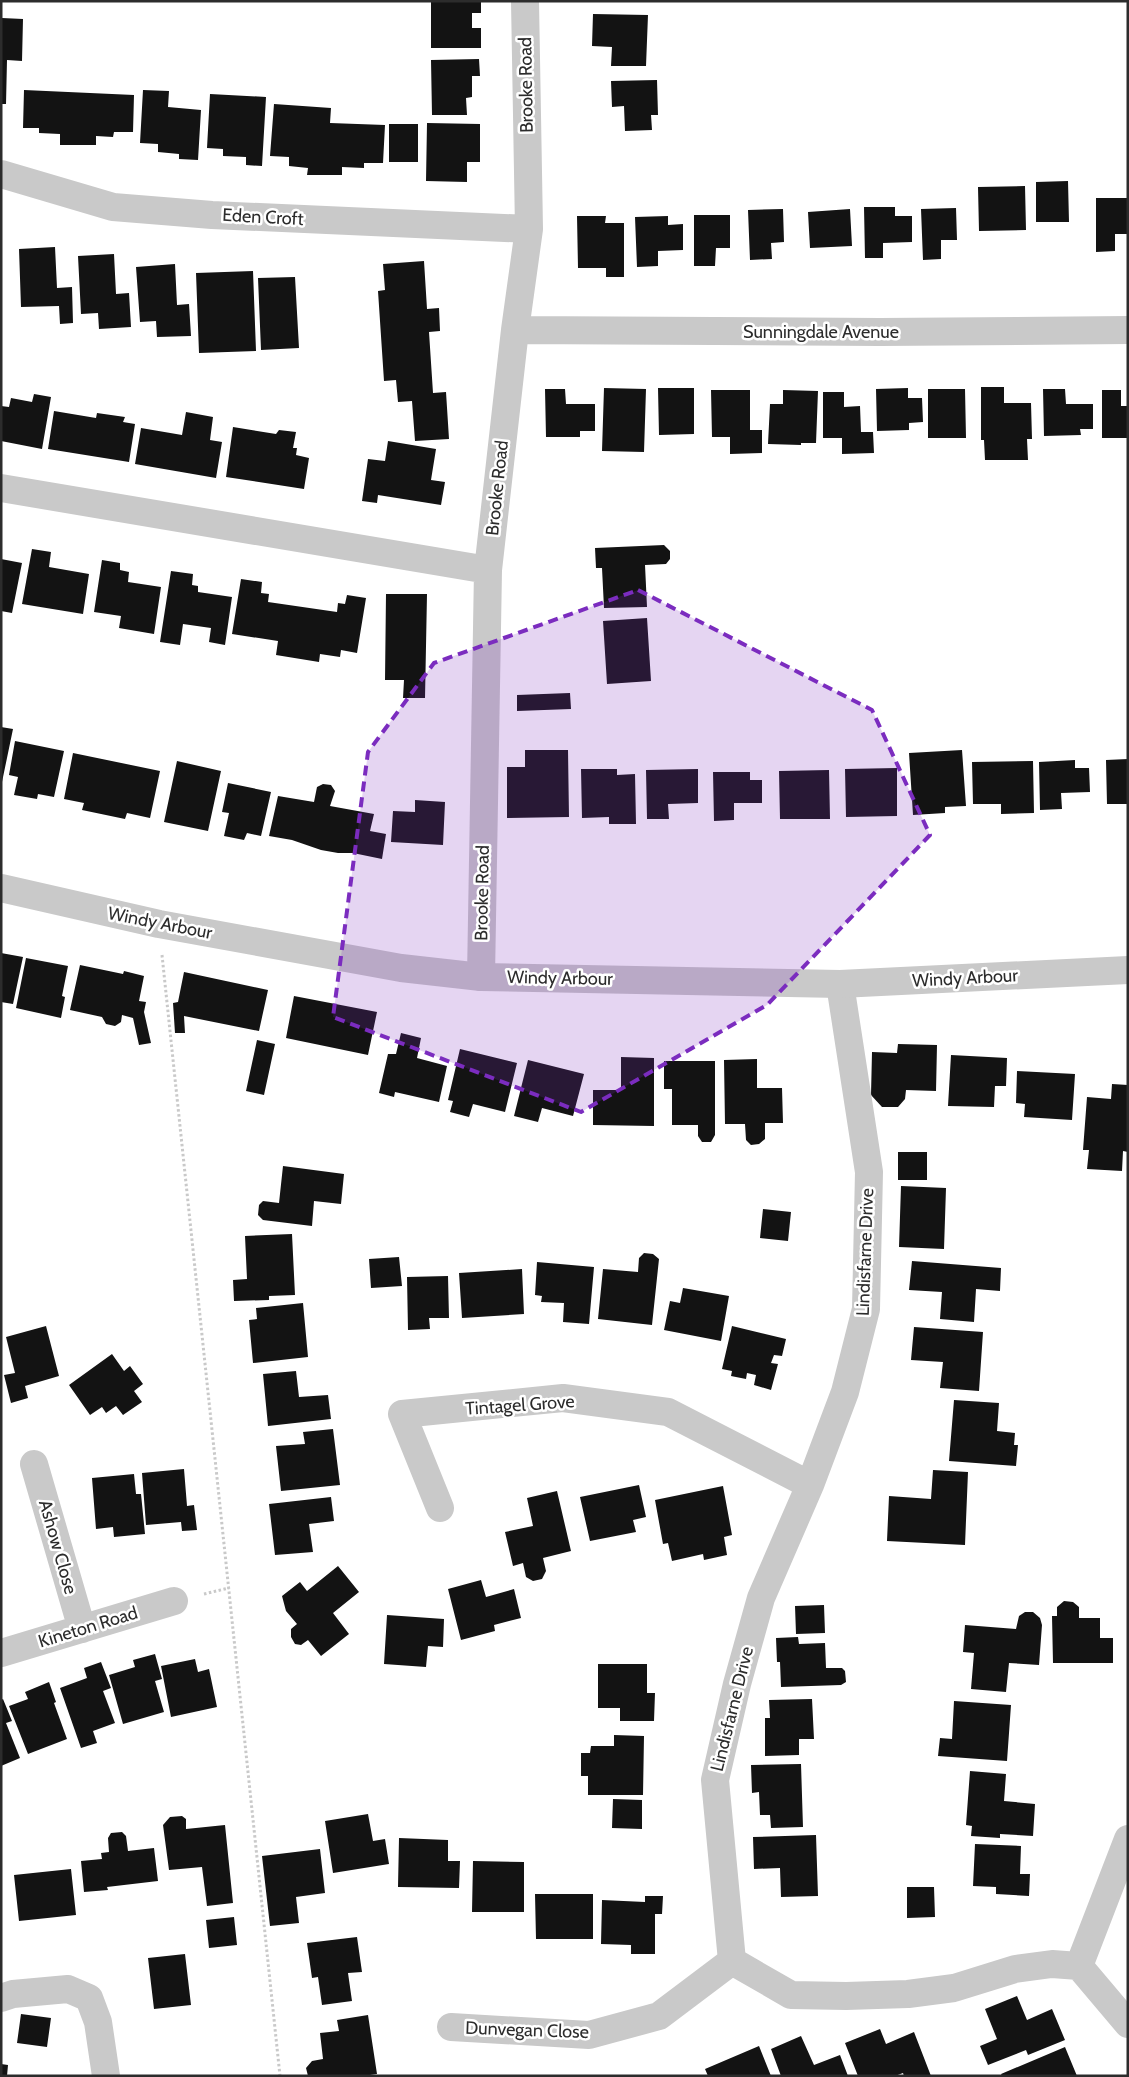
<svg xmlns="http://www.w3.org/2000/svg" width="1129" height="2077" viewBox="0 0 1129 2077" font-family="Cabin,sans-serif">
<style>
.building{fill:#131313}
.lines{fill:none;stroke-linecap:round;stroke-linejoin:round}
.path{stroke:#c9c9c9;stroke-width:3;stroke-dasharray:2.5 2.5;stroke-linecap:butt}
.minor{stroke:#c9c9c9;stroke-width:28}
.tertiary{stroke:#c9c9c9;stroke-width:28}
.marked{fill:#7b2cbf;fill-opacity:0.2;stroke:#7b2cbf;stroke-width:4;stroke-dasharray:10 6;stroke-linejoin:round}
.labels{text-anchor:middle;stroke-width:5;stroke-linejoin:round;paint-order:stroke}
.street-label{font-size:18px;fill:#2c2c2c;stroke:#fff}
</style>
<rect width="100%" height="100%" fill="#fff"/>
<path class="building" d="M431 1H481V13H472V28H481V48H431Z
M593 14 648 15 646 66H611L612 47 592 46Z
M2 18 23 19 22 61 7 60 6 104H1Z
M479 59 480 76H472V97L466 98 467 115H432L431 60Z
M657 80 658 115H651L652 130 625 131 624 106 612 107 611 81Z
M24 90 134 95 133 132H114L113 137 96 136V145H60V134L39 133V128H23Z
M143 90 169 91 168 107 201 110 198 160 179 159V154L158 152V144L140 143Z
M210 94 266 97 262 166 246 165V157L223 156V149L207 148Z
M274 104 331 108 330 123 385 125 383 163H364V168L342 167V175H307L308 168 289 166V157L270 156Z
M427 123 480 124V162H467V182L426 181Z
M389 124H418V162H389Z
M1068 181 1069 222H1036V182Z
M1025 186 1026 230 979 231 978 187Z
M1096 198H1128V234H1115V251L1096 252Z
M864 207H895V216H912V242L883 243V258H865Z
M956 208 957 240H941V259L923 260 921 209Z
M783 209 784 242 771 243 772 259 750 260 748 210Z
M850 209 852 246 810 248 808 212Z
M694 215H730V248H716L715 266H694Z
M577 216H606L605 223H624V277H606V268H578Z
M668 216V225L683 224V250L658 251V266L637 267 635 217Z
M55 247 57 288 72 287 73 323 60 324 59 306 21 307 19 249Z
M114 254 116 294 129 293 131 327 99 329 98 313 81 314 78 256Z
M424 261 427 309 439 308 440 331 429 332 433 393 446 392 449 439 415 441 412 401 398 402 396 380 384 381 378 291 385 290 383 264Z
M175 264 177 305 189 304 191 336 157 337 156 321 140 322 136 267Z
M253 271 256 351 199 353 196 273Z
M295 277 299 348 261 350 258 278Z
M981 387H1004V403H1031L1032 439H1027L1028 460H985L984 440H981Z
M604 388 646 389 644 452 602 451Z
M658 388H694V434L659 435Z
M908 388V398H922L923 422 909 423V430L877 431 876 389Z
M545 389H565L566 404H595V431H580V437H546Z
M928 389H965L966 438H928Z
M1043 389H1065L1066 404H1093V429H1080L1081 435 1044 436Z
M711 390H750V430H762V453L730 454V437H712Z
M783 390 818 391 816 443H801V445L768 444 770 404H783Z
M1102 390H1121V406H1128V438H1102Z
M823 392H844V407L860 406 861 432H873L874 453 842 454V438H823Z
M34 394 51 397 42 449 1 441V406L9 407 11 398 32 402Z
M54 411 96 418 97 413 125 417 123 422 135 424 129 462 48 449Z
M186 412 213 417 210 440 222 442 216 478 135 464 141 428 182 435Z
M233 427 276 434 279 430 296 432 293 448H297L296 455 309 458 304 489 226 477Z
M388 441 436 449 431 480 445 482 441 505 378 495 377 503 362 501 368 459 385 461Z
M664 545 670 551V559L666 564 645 565 647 607 604 608 602 568H596L595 548Z
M32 549 51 552 49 567 89 574 83 614 22 604Z
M1 559 22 563 12 613 1 611Z
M102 560 120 563V570L129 572 128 582 161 587 154 634 119 628 121 616 94 612Z
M171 571 193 574 192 585 198 586V592L232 597 225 645 209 642 211 628 183 624 180 645 160 642Z
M241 579 262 582 261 593 269 594 268 602 337 612 338 603 345 604 347 595 366 598 357 653 341 650 340 657 320 654 319 662 276 655 278 641 232 634Z
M386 594H427L425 698H403L404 680H385Z
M647 618 651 681 607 684 603 621Z
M570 693 571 709 517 711V695Z
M1 727 13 729 2 782H1Z
M15 741 64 751 54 797 38 794 37 799 14 795 18 777 9 775Z
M525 750H568L569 817 507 818V767H525Z
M962 750 966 806 945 807V813L913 815 909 753Z
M73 753 160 771 150 818 127 813 125 819 82 810 84 803 64 799Z
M1128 759 1127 804H1107L1106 760Z
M1075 760V768H1089L1090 792 1061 793 1062 809 1040 810 1039 762Z
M177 761 221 771 208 831 164 822Z
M1033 761 1034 813 1001 814V804H973L972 762Z
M897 768V816L846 817 845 769Z
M581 769H617V775L635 774 636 824H609V817L582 818Z
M698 769V803L668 804 669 819H647L646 770Z
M829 770 830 819H780L779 771Z
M713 772H750V780H762V803H734V820L714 821Z
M228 783 271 792 261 836 247 833 244 840 224 836 229 813 222 812Z
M323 784 331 785 335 791 330 806 374 814 370 831 386 834 382 859 353 853H338L321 850 292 840 269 836 278 796 314 802 317 787Z
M415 800 445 802 443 845 391 842 393 811 415 812Z
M1 953 23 957 13 1004 1 1002Z
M26 958 68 966 62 996 65 997 61 1018 16 1008Z
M80 965 123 974 124 971 144 976 139 1001 146 1002 144 1012 151 1043 139 1045 133 1018 122 1015 121 1022 115 1026 106 1024 102 1017 70 1010Z
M184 972 268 990 259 1031 184 1016 185 1033H175L173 1003 178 1002Z
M294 996 377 1012 368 1055 286 1038Z
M401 1033 421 1038 417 1058 447 1066 439 1102 395 1092 394 1097 379 1093 388 1054H396Z
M257 1040 275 1044 264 1095 246 1091Z
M898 1044 937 1045 936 1091 906 1090 905 1099 898 1107H882L871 1095 872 1052 897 1053Z
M460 1049 517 1063 505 1112 473 1104 469 1117 450 1112 453 1101 448 1100Z
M951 1055 1007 1058 1006 1086H995L994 1107 948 1106Z
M621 1057 654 1058V1126L593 1125V1090H621Z
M757 1059V1088H782L783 1123H765V1139L759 1144 751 1145 746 1140 745 1124H725L724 1060Z
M528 1060 584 1074 573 1116 542 1108 538 1122 514 1116Z
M664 1061H715V1135L711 1142H702L698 1136V1125H672V1089H664Z
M1017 1071 1075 1074 1072 1120 1024 1117 1025 1104 1016 1103Z
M1112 1084 1128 1085V1152L1123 1151 1122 1171 1087 1169 1089 1150H1083L1087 1097 1111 1099Z
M898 1152H927V1180H898Z
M283 1166 344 1174 341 1204 314 1201 312 1226 263 1220 258 1215 259 1205 263 1201 279 1203Z
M901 1186 946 1188 944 1249 899 1247Z
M763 1209 791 1212 788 1241 760 1238Z
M292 1234 295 1295 269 1296V1300L234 1301 233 1280 247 1279 245 1236Z
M644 1253 653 1254 659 1259 652 1325 598 1319 603 1269 638 1272 639 1258Z
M399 1257 402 1286 371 1288 369 1259Z
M912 1261 1001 1268 1000 1291 976 1289 974 1322 940 1319 942 1292 909 1290Z
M537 1262 594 1267 589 1324 563 1322 564 1303 541 1302 542 1296 535 1295Z
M522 1269 524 1314 462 1318 459 1273Z
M448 1276 449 1318H429L430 1329 408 1330 407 1277Z
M683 1288 729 1296 721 1341 664 1330 670 1301 680 1303Z
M303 1303 308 1357 253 1363 249 1320 257 1319 256 1308Z
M46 1326 59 1376 25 1386 28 1398 11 1403 4 1375 15 1373 6 1337Z
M732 1326 786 1339 782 1356 774 1355 771 1363 778 1364 771 1390 754 1385 756 1375 747 1373 746 1379 731 1376 732 1371 722 1369Z
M914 1327 983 1332 979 1391 940 1388 943 1362 911 1360Z
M112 1354 124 1371 130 1366 143 1384 134 1391 142 1402 123 1415 116 1406 106 1413 102 1407 90 1415 69 1385Z
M296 1371 299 1397 328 1395 331 1419 268 1426 263 1374Z
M954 1400 999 1403 997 1431 1015 1433 1014 1445H1018L1016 1466 949 1461Z
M333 1429 340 1485 281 1491 276 1446 305 1444 303 1432Z
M184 1469 187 1506 194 1505 197 1530 182 1531 181 1522 146 1525 142 1473Z
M933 1470 968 1472 965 1545 887 1541 889 1496 931 1499Z
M134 1474 136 1494H141L145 1534 114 1537 113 1527 96 1529 92 1478Z
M639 1485 646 1517 633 1520 636 1532 590 1541 580 1497Z
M723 1486 732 1535 724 1537 727 1555 704 1560 703 1554 672 1561 668 1543 663 1544 655 1500Z
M557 1491 571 1551 543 1558 546 1571 542 1579 533 1581 526 1577 523 1563 513 1566 505 1532 533 1526 527 1498Z
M331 1497 334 1521 309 1524 313 1552 275 1555 269 1504Z
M338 1566 359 1592 333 1613 349 1634 321 1656 308 1640 301 1645 295 1644 291 1637V1629L297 1624 286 1611 282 1596 300 1582 307 1591Z
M481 1580 486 1597 514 1589 521 1618 494 1625 495 1631 461 1640 448 1589Z
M1064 1601 1073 1602 1079 1607V1618H1100V1638H1113V1663H1053L1052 1616H1057V1607Z
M824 1605 825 1633 796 1634 795 1606Z
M1025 1612H1033L1040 1618 1042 1625 1039 1665 1009 1663 1006 1692 971 1689 974 1653 963 1652 965 1625 1016 1629 1019 1616Z
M387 1615 444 1619 443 1647 428 1646 426 1667 384 1664Z
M798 1637 799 1644 825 1643 826 1668H842L845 1671 846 1682 841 1685 781 1687 780 1662H777L776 1638Z
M155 1654 162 1679 155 1681 164 1712 123 1724 109 1675 135 1667 133 1660Z
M195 1659 198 1672 209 1669 217 1707 171 1717 161 1666Z
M101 1662 111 1688 103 1691 115 1723 93 1731 97 1743 81 1748 60 1688 87 1678 84 1668Z
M598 1664H647V1693H655L654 1721H620V1708H598Z
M49 1682 56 1702 54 1703 67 1739 28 1754 9 1706 28 1699 25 1692Z
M3 1699 12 1721 6 1723 20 1758 1 1766V1700Z
M812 1699 814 1739H799V1755L765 1756V1718H770L769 1700Z
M954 1701 1011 1705 1007 1761 938 1756 940 1738 952 1739Z
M614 1735 644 1736 643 1795H588V1776H581V1753H590L591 1746H614Z
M801 1764 803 1827 771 1828 770 1815H760L759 1792 752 1793 751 1765Z
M970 1771 1006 1774 1004 1801 1035 1804 1033 1836 1000 1834V1838L971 1836 972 1826 966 1825Z
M613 1799 642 1800V1829L612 1828Z
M368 1814 373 1841 385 1839 389 1864 333 1873 325 1821Z
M182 1816 186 1819V1829L225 1825 233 1903 207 1906 202 1867 169 1870 163 1825 170 1817Z
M122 1832 126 1836 128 1851 154 1848 158 1881 107 1887 108 1890 84 1892 81 1861 102 1859 101 1853 109 1852 108 1838 111 1833Z
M816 1835 818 1896 781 1897 780 1868 754 1869 753 1837Z
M399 1838 448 1840V1861H460L459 1888 398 1887Z
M975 1844 1021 1846 1020 1874H1030L1029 1896 996 1894V1887L973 1886Z
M320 1849 325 1893 296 1897 299 1923 270 1926 262 1856Z
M473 1861 524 1862V1912H472Z
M71 1869 76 1915 19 1921 14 1875Z
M907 1887H934L935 1917 907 1918Z
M535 1894H593V1939H536Z
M645 1896H663L662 1914H655V1954H631V1945L601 1944 602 1900 645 1902Z
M234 1917 237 1945 209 1948 206 1920Z
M357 1937 362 1972 348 1973 352 2001 322 2005 318 1977 312 1978 307 1943Z
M185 1954 191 2005 154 2009 148 1958Z
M1017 1996 1027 2020 1052 2009 1065 2040 1028 2055 1026 2050 988 2065 980 2046 997 2039 985 2009Z
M21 2014 51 2018 47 2047 17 2043Z
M368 2015 377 2074 363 2076H308L306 2068 312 2061 323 2059 320 2033 339 2031 337 2020Z
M880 2029 886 2044 914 2032 931 2076H904L903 2073 895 2076H858L845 2043Z
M801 2036 814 2065 840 2055 848 2076H781L771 2049Z
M759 2046 771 2076H708L705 2069Z
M1065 2047 1077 2076H1002L1001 2074Z
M1 2064 8 2065 7 2076H1Z"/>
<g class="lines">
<path class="path" d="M162 955 280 2076
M204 1594 229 1588"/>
<path class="minor" d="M1 174 113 207 212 215 529 229
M515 330 880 332 1128 330
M1 488 488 570
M481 977 488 570 515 330 529 229 525 1
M840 984 869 1172 866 1309 845 1392 810 1485 761 1598 737 1684 715 1780 732 1961 791 1995 846 1996 908 1994 954 1988 1015 1969 1052 1964 1079 1966 1128 1839
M34 1464 82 1629
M440 1508 402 1414 563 1398 668 1412 810 1485
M1 1653 174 1601
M1079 1966 1128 2024
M1 1998 13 1994 68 1989 89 1998 98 2022 106 2076
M451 2027 589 2035 659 2016 732 1961"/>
<path class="tertiary" d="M1 888 159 924 401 968 481 977 840 984 1128 970"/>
</g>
<path class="marked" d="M638 590 872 710 930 835 767 1005 581 1112 333 1017 368 752 434 663Z"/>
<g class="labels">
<g class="street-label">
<text transform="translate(526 85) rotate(-91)" y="6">Brooke Road</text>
<text transform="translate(263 217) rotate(3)" y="6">Eden Croft</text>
<text x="821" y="338">Sunningdale Avenue</text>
<text transform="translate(497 488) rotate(-84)" y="6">Brooke Road</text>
<text transform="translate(482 893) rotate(-89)" y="6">Brooke Road</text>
<text transform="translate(160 923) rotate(11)" y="6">Windy Arbour</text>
<text transform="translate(560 978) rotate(1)" y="6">Windy Arbour</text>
<text transform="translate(965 978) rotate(-3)" y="6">Windy Arbour</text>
<text transform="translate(865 1252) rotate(-88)" y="6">Lindisfarne Drive</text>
<text transform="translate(520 1405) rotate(-4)" y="6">Tintagel Grove</text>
<text transform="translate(58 1547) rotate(74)" y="6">Ashow Close</text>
<text transform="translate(88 1627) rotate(-17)" y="6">Kineton Road</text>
<text transform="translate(732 1709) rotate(-76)" y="6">Lindisfarne Drive</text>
<text transform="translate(527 2030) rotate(2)" y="6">Dunvegan Close</text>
</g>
</g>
<rect width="1129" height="2077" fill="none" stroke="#2c2c2c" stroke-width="5"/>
</svg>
